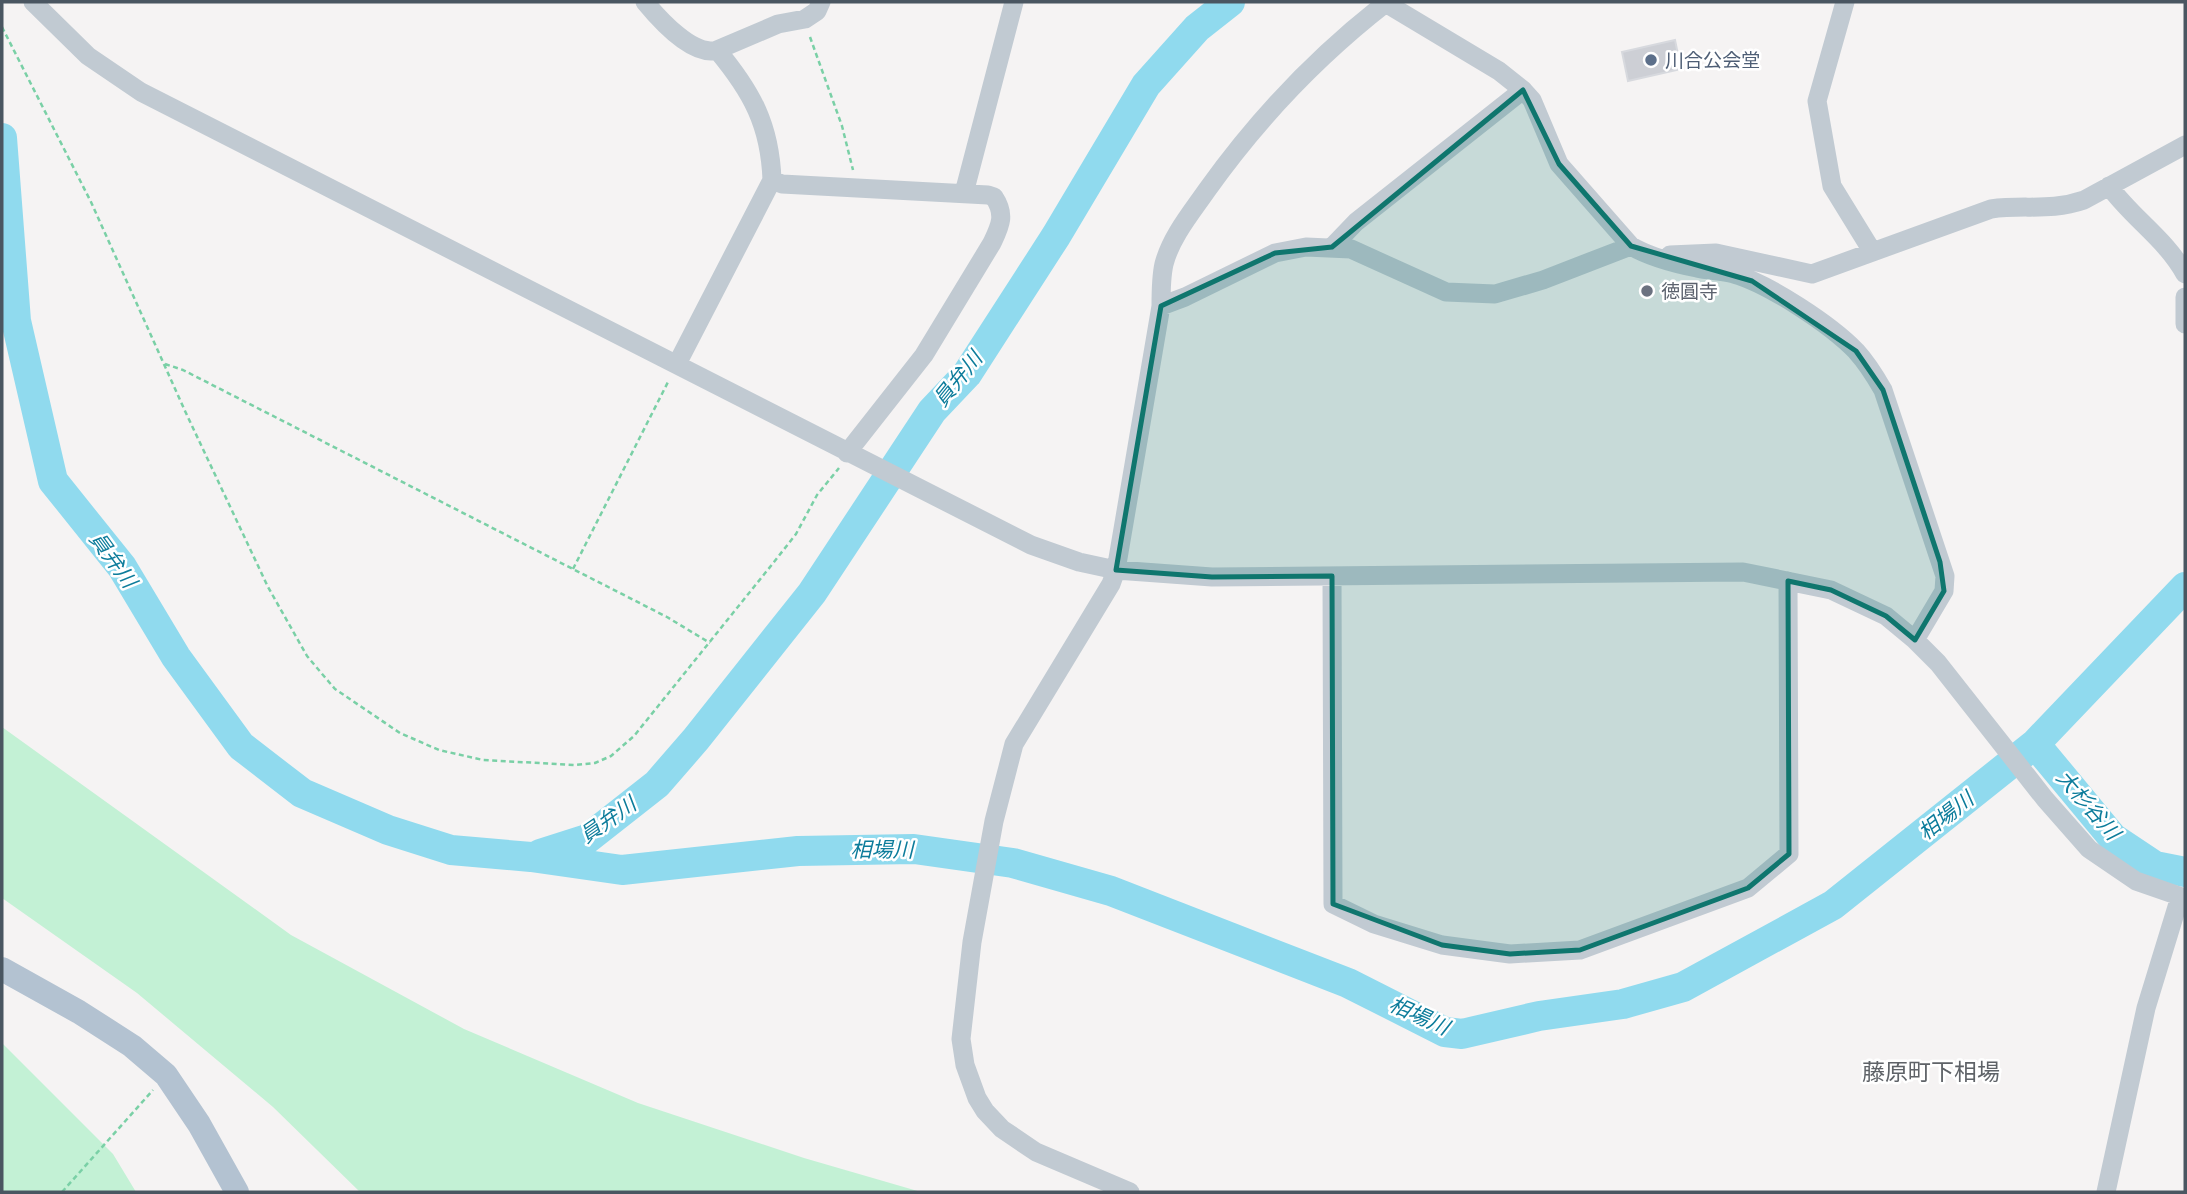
<svg xmlns="http://www.w3.org/2000/svg" width="2187" height="1194" viewBox="0 0 2187 1194" font-family="'Noto Sans','Noto Sans JP',sans-serif">
<style>
.green{fill:#c3f1d5}
.lines{fill:none;stroke-linecap:round;stroke-linejoin:round}
.river{stroke:#90daee;stroke-width:30}
.building{fill:#cdcfd5;stroke:#d7d9de;stroke-width:2}
.path{stroke:#7ad0a6;stroke-width:2.5;stroke-dasharray:5 3.5;stroke-linecap:butt}
.minor{stroke:#c1cad2;stroke-width:19}
.major{stroke:#b3c2d1;stroke-width:24}
.marked{fill:#0f766e;fill-opacity:0.2;stroke:#0f766e;stroke-width:5;stroke-linejoin:round}
.service-dot{fill:#5c6f8a;stroke:#fff;stroke-width:2.5}
.worship-dot{fill:#6b7280;stroke:#fff;stroke-width:2.5}
.labels{text-anchor:middle;stroke-width:5;stroke-linejoin:round;paint-order:stroke}
.service-label{font-size:19px;fill:#4e5e75;stroke:#fff;text-anchor:start}
.worship-label{font-size:19px;fill:#5b616d;stroke:#fff;text-anchor:start}
.water-label{font-size:21px;font-style:italic;fill:#0c7c9b;stroke:#fff}
.quarter-label{font-size:23px;fill:#5f6368;stroke:#fff}
</style>
<rect width="100%" height="100%" fill="#f5f3f3"/>
<path class="green" d="M2 727 291 935 464 1029 638 1103 804 1158 921 1192H360L273 1107 137 993 2 898Z
M2 1043 113 1154 136 1192H2Z"/>
<g class="lines">
<path class="river" d="M2 138 16 321 53 481 122 567 176 657 241 746 302 793 388 830 451 850 531 857 622 870 798 851 914 849 1013 863 1111 891 1348 983 1445 1032 1462 1034 1539 1016 1623 1004 1683 987 1833 905 2035 744 2185 587
M2035 744 2113 838 2155 866 2185 872
M540 854 587 839 657 784 696 739 812 593 932 411 967 374 1056 236 1146 85 1197 28 1230 2"/>
</g>
<path class="building" d="M1675 40 1681 69 1628 81 1622 52Z"/>
<g class="lines">
<path class="path" d="M2 27 91 202 185 411 268 587 307 656 323 675 335 689 400 733 439 750 483 760 575 765 595 763 611 756 634 736 774 562 796 534 817 495 839 468
M810 37 842 126 853 170
M165 364 183 370 667 617 710 643
M573 569 668 382
M62 1192 153 1090"/>
<path class="minor" d="M33 2 88 56 141 92 1031 545 1079 562 1116 570 1212 577 1743 572 1831 590 1886 616 1915 640 1938 663 2045 799 2089 849 2136 881 2185 898
M645 2C659 19 693 57 717 50
M1384 2 1499 71 1523 90 1532 100 1559 164 1631 246C1648 256 1677 264 1697 268 1709 271 1722 270 1734 274 1769 284 1831 325 1856 351 1867 363 1875 376 1883 390L1945 576 1944 591 1915 640
M1845 2 1817 101 1832 186 1872 251
M772 180 782 184 988 195 994 197C1006 215 1000 226 992 243L924 355 847 453
M2109 186C2132 218 2166 239 2185 274
M964 193 1014 2
M1332 247 1356 222 1523 90
M1670 255 1716 253 1812 274 1991 209C2025 204 2049 212 2084 200L2185 145
M2185 297V324
M1161 306 1185 297 1275 253 1306 247 1351 249 1446 292 1495 294 1543 280 1631 246
M677 364 772 180C770 125 752 92 717 50L778 24 805 19 817 11 821 2
M1332 576 1333 904 1374 924 1442 945 1510 954 1580 950 1748 888 1789 854 1788 581
M1130 1192 1036 1152 1002 1129 985 1111 977 1098 965 1065 961 1039 972 942 994 821 1014 744 1111 584 1116 570 1161 306C1161 293 1161 277 1164 264 1171 237 1191 213 1207 190 1259 117 1316 57 1387 2
M2106 1192 2146 1008 2180 897"/>
<path class="major" d="M2 969 79 1012 132 1046 166 1075 199 1124 237 1192"/>
</g>
<path class="marked" d="M1523 90 1559 164 1631 246 1752 281 1856 351 1883 390 1940 562 1944 591 1915 640 1886 616 1831 590 1788 581 1789 854 1748 888 1580 950 1510 954 1442 945 1333 904 1332 576 1212 577 1116 570 1161 306 1275 253 1332 247Z"/>
<circle class="service-dot" cx="1651" cy="60" r="7"/>
<circle class="worship-dot" cx="1647" cy="291" r="7"/>
<g class="labels">
<g class="service-label">
<text x="1665" y="67">川合公会堂</text>
</g>
<g class="worship-label">
<text x="1661" y="298">徳圓寺</text>
</g>
<g class="water-label">
<text transform="translate(958 379) rotate(-51)" y="7">員弁川</text>
<text transform="translate(113 560) rotate(54)" y="7">員弁川</text>
<text transform="translate(2088 805) rotate(49)" y="7">大杉谷川</text>
<text transform="translate(1946 816) rotate(-38)" y="7">相場川</text>
<text transform="translate(608 820) rotate(-35)" y="7">員弁川</text>
<text x="882" y="857">相場川</text>
<text transform="translate(1419 1016) rotate(24)" y="7">相場川</text>
</g>
<g class="quarter-label">
<text x="1931" y="1080">藤原町下相場</text>
</g>
</g>
<rect width="2187" height="1194" fill="none" stroke="#4a5661" stroke-width="7"/>
</svg>
